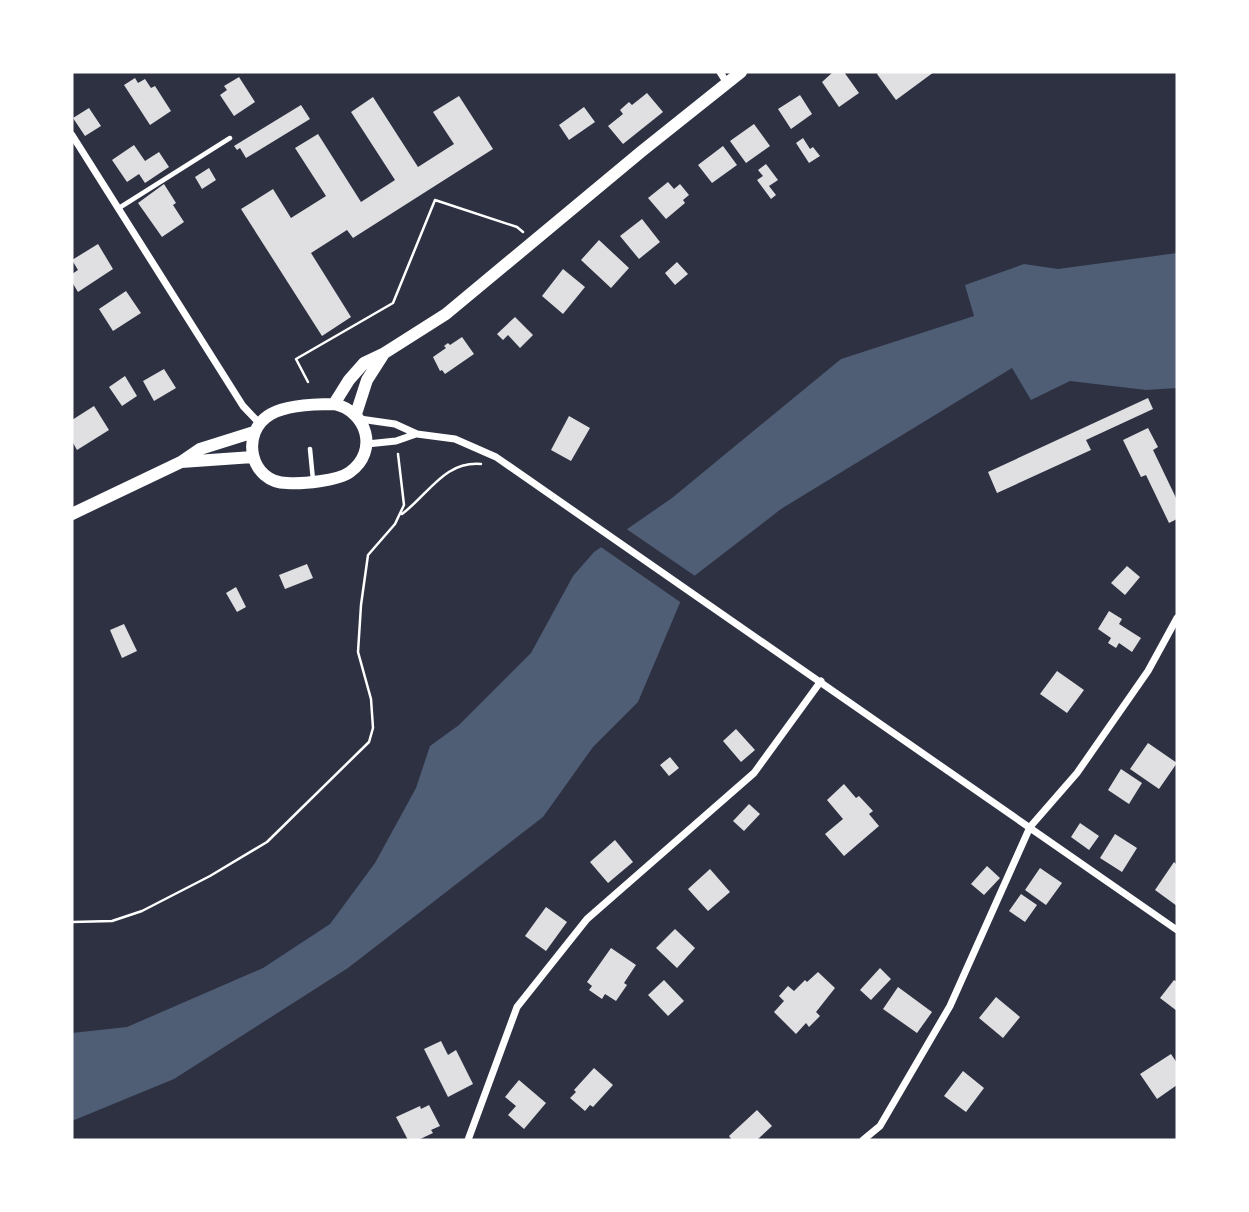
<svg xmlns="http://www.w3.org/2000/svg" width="1249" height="1212" viewBox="0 0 1249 1212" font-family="'Work Sans',sans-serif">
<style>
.water{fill:#4f5d75}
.pier{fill:#2d3142}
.building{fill:#e0e0e3}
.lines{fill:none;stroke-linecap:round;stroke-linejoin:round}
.path{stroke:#fff;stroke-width:2.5}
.service{stroke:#fff;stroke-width:4.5}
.minor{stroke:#fff;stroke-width:7}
.primary{stroke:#fff;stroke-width:12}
</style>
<rect width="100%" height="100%" fill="#2d3142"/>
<path class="water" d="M1177 253V388L1146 390 1070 381 1031 400 1012 368 781 509 693 577 682 598 638 702 593 747 543 817 348 968 174 1079 72 1121V1033L127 1027 263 968 330 924 375 863 416 788 430 746 459 725 531 653 573 576 594 552 672 498 841 359 974 316 965 285 1024 264 1058 269Z"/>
<path class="pier" d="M625 528 698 578 683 604 598 545Z"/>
<path class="building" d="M833 72H844L859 93 839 107 822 82Z
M879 72H934L896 100 877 74Z
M239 77 255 102 234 116 220 95 227 90 224 86Z
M135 78 138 83 145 79 151 88 155 86 171 111 150 125 124 85Z
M647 93 663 112 623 144 608 126 623 114 620 110 629 102 632 105Z
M800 95 812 114 791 129 778 109Z
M459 96 493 149 353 238 347 230 311 253 351 317 322 336 241 209 273 189 291 218 326 196 295 148 318 134 361 202 395 180 351 112 373 97 418 167 454 144 433 112Z
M301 105 310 119 246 158 240 148 237 150 234 146Z
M584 107 595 122 569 140 559 125Z
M89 108 101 126 85 136 73 118Z
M754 124 770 146 746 163 730 141Z
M803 138 810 149 813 147 820 156 809 163 796 143Z
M134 145 145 161 159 152 169 167 145 183 139 174 127 182 112 160Z
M723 146 737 165 712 183 698 165Z
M766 164 778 180 769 186 776 195 771 199 757 180 763 176 758 170Z
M209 168 216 180 202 189 195 177Z
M668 182 674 189 680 184 689 195 683 200 685 203 666 219 648 198Z
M164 184 176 203 173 205 184 222 162 237 138 203Z
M642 219 660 242 639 259 620 236Z
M599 240 629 268 611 288 581 260Z
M98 244 113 269 78 292 72 282V274L78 270 72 260Z
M677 262 688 274 675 285 665 273Z
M563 269 585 287 563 314 542 296Z
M126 291 141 313 113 331 99 309Z
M515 317 533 335 520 348 508 335 503 340 497 334Z
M462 337 474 354 445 374 442 370 440 371 433 357 446 348 444 346 448 343 450 345Z
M164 369 176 388 154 401 143 381Z
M125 376 137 396 122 406 109 387Z
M1148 398 1153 409 1086 440 1091 450 997 493 988 472Z
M94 406 109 430 77 450 72 441V420Z
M569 416 590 428 571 461 551 450Z
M1148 428 1158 447 1153 450 1177 500V519L1169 523 1146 475 1141 477 1123 440Z
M307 564 313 578 285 589 279 575Z
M1127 566 1140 577 1125 595 1111 583Z
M236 587 246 607 237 612 226 593Z
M1109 611 1122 619 1119 624 1141 638 1132 652 1119 643 1116 648 1108 643 1111 638 1098 629Z
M124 624 137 651 122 658 110 630Z
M1057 671 1084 690 1067 713 1040 694Z
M736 729 755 750 741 762 723 741Z
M1148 743 1177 763 1159 789 1130 769Z
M670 757 679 768 669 776 660 765Z
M1121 769 1142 783 1129 804 1108 790Z
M844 784 856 798 859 796 873 811 869 814 879 826 844 856 825 834 843 819 827 800Z
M749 804 760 814 744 831 733 821Z
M1080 823 1099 836 1089 850 1071 837Z
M1115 834 1137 848 1122 872 1100 858Z
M615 840 633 862 608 883 590 862Z
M1174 862 1177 865V906L1155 890Z
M987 866 1000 878 984 895 971 884Z
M1040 868 1062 883 1046 905 1025 890Z
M710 869 730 892 708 911 688 889Z
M1021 894 1037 905 1025 922 1009 911Z
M546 907 567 922 546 951 525 936Z
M675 929 695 948 677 968 656 948Z
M611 948 636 965 624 983 627 985 616 1001 605 994 602 999 589 990 592 986 587 982Z
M880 968 891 979 871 1000 860 990Z
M818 972 835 988 816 1012 820 1016 809 1027 806 1023 796 1034 774 1012 784 1001 779 996 788 986 794 991 805 980 807 982Z
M664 980 684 1001 668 1016 648 995Z
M1174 980 1177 982V1011L1160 998Z
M898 987 932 1012 917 1033 883 1009Z
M996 997 1020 1017 1003 1038 979 1018Z
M441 1041 448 1055 456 1050 473 1084 448 1097 424 1049Z
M1171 1054 1177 1063V1085L1157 1099 1140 1074Z
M594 1068 613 1085 593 1107 590 1105 585 1111 570 1098 576 1092 574 1090Z
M963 1071 984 1088 966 1112 944 1096Z
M519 1080 546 1103 524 1129 508 1115 516 1106 505 1097Z
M429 1105 440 1126 431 1130 433 1133 418 1140H408L396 1117 420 1106 421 1109Z
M757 1110 772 1126 758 1139 759 1140H732L729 1136Z"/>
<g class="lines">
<path class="path" d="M308 382 296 359 393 303 435 200 517 227 523 232
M402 514C429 494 444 461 481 464
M72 922 112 921 142 911 210 876 267 842 369 742 373 728 371 699 358 652 361 605 368 555 395 524 404 505 398 454"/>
<path class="service" d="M119 208 230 138
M310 449 313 480"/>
<path class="minor" d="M720 72 727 83
M72 135 243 406 260 424
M360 419 395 424 417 434 455 439 496 457 1177 930
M367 444 396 441 416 434
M468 1140 517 1007 587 919 754 773 821 681
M863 1140 880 1126 950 1006 1030 827 1077 773 1148 671 1177 618"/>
<path class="primary" d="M334 404 349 380 364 363 383 354 446 314 642 151 741 72
M334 404C367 411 379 451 350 472 338 481 302 484 287 483 250 483 239 432 271 414 287 405 316 404 334 404Z
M356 414 367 380 383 355
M181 462 253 457
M72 514 181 462 200 449 254 432"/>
</g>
<rect width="1249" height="1212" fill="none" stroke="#ffffff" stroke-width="147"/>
</svg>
